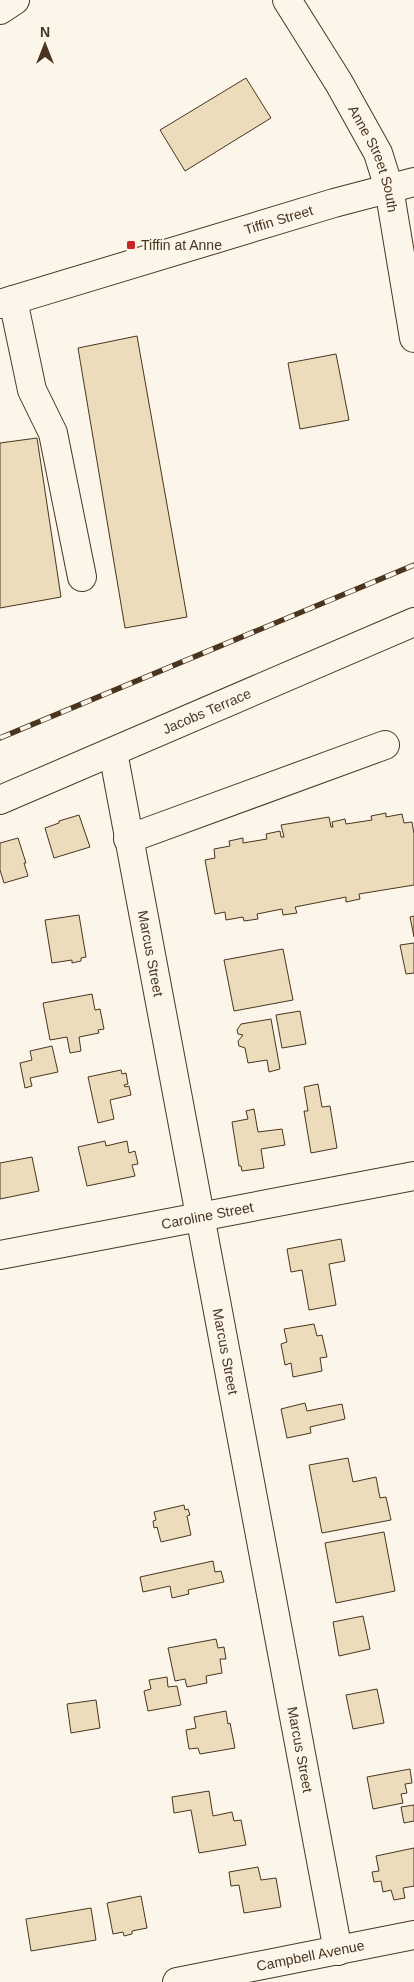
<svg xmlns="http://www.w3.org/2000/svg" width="414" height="1982" viewBox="0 0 414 1982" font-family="Helvetica,sans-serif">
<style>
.building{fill:#ecdcbc;stroke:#4a3520}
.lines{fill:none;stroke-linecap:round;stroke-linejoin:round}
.minor-casing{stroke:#4a3520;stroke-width:30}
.minor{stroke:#fbf6e9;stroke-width:28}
.rail-casing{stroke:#4a3520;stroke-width:5.5}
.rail{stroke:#fbf6e9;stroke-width:4;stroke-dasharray:11;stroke-linecap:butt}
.poi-dot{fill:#c62828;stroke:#fbf6e9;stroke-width:2}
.labels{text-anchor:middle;stroke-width:4;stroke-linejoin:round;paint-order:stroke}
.street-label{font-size:14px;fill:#4a3520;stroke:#fbf6e9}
.poi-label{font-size:14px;fill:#4a3520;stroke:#fbf6e9;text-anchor:start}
</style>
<rect width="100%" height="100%" fill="#fbf6e9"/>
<path class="building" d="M246 78 271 118 185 171 160 130Z
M137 336 187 617 125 628 78 348Z
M336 354 349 420 300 429 288 363Z
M37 438 61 597 0 608V443Z
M386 813V817L402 814 404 823 412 822 414 834V885L359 894 360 899 346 902V897L295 907 297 913 283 915 282 909 257 914 258 919 244 921 243 917 226 920 225 912 215 914 205 860 215 858 214 849 230 846 229 841 243 838V843L267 839 266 834 280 831 281 837H284L281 825 329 817 331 827H333L332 822 345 819 346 824 372 820 371 816Z
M79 815 90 847 54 858 45 828 59 823V821Z
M18 838 26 863H24L28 876 4 883 0 870V843Z
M79 915 86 957 81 958V961L72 963V960L52 963 45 920Z
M414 916V937L410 917Z
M414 943V973L406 974 400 945Z
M283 949 293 1000 234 1011 224 960Z
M92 994 95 1010 100 1009 104 1029 98 1030 99 1033 79 1037 81 1051 70 1053 67 1037 50 1040 43 1003Z
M300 1011 306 1044 282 1048 276 1015Z
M271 1019 280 1069 269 1072 267 1060 248 1063 245 1048 239 1046 238 1041 243 1035 238 1034 237 1030 241 1024Z
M52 1046 58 1072 30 1078 32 1086 25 1088 20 1063 32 1060 30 1051Z
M121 1070 122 1074 126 1073 128 1084 124 1085 125 1087 129 1086 131 1095 110 1100 114 1119 98 1123 88 1077Z
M318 1084 322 1107 330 1106 337 1148 311 1153 304 1111H308L304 1087Z
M254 1109 258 1132 282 1129 285 1145 261 1149 264 1168 242 1171 241 1166H239L232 1122 248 1119 246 1111Z
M105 1141 106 1146 127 1141 129 1153 135 1151 138 1164 132 1165 135 1176 87 1186 78 1147Z
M32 1157 39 1191 0 1199V1163Z
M341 1239 345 1261 329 1264 336 1305 309 1310 302 1270 291 1272 287 1249Z
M314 1324 317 1336 322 1335 327 1357 320 1358 322 1371 293 1377 291 1363 285 1365 281 1344 287 1342 284 1329Z
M305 1403 307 1411 342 1404 345 1419 310 1427 311 1433 287 1438 281 1409Z
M348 1458 353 1482 376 1477 380 1498 386 1497 391 1520 322 1533 309 1465Z
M184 1505 185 1510 188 1509 190 1515 187 1516 191 1535 161 1542 157 1527 154 1528 153 1521 156 1520 154 1512Z
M384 1532 395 1591 336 1603 325 1543Z
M213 1561 215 1572 221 1571 224 1582 188 1590 189 1594 172 1598 170 1586 143 1592 140 1577Z
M363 1616 370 1649 339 1656 333 1622Z
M216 1639 218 1648 224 1647 226 1659H220L222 1673 206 1676 207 1683 187 1687 185 1679 175 1681 168 1648Z
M167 1677 168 1687 177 1686 181 1705 148 1711 144 1691 151 1689 149 1680Z
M377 1689 384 1723 353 1729 346 1695Z
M96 1700 100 1728 71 1733 67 1704Z
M226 1711 228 1724 230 1723 235 1748 200 1754 198 1748 189 1749 186 1730 196 1728 194 1717Z
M410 1769 412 1783 405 1784 407 1793 401 1794 403 1803 373 1809 367 1777Z
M209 1791 213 1816 232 1812 234 1821 241 1820 246 1845 199 1853 191 1810 174 1813 172 1797Z
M414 1805V1821L404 1823 401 1807Z
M414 1848V1886L403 1888 405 1898 394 1900 391 1890 383 1892 381 1881 374 1882 372 1872 379 1871 376 1856Z
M258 1867 261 1880 276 1878 281 1907 244 1913 239 1885 231 1886 229 1872Z
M141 1896 147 1928 132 1931V1934L124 1936 123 1932 113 1934 107 1903Z
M91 1908 96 1940 31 1951 26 1919Z"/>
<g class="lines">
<g class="minor-casing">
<g id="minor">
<path id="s1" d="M287 0 339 83 378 153 389 188 414 338"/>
<path d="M0 10 15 0"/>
<path d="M13 300 32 390 53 433 82 577"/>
<path id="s2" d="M0 304 334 203 414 182"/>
<path id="s3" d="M113 752 338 1951"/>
<path id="s4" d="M0 800 414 622"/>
<path d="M128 839 385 745"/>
<path id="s5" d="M0 1255 414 1176"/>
<path id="s6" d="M177 1982 414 1935"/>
</g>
</g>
<use href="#minor" class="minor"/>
<g class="rail-casing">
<path id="rail" d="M0 738 414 565"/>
</g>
<use href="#rail" class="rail"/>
</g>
<rect class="poi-dot" x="126" y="240" width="10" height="10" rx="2.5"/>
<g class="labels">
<g class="street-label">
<text dy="5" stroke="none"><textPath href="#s1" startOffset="182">Anne Street South</textPath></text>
<text dy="5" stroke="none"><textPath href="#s2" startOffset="291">Tiffin Street</textPath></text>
<text dy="5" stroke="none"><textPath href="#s4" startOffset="225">Jacobs Terrace</textPath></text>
<text dy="5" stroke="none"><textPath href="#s3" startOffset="205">Marcus Street</textPath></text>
<text dy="5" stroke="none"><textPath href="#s5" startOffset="211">Caroline Street</textPath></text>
<text dy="5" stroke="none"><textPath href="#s3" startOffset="610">Marcus Street</textPath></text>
<text dy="5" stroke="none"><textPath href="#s3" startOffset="1015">Marcus Street</textPath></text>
<text dy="5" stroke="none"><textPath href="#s6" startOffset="136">Campbell Avenue</textPath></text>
</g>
<g class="poi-label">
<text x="141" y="250">Tiffin at Anne</text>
</g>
</g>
<g transform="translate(45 45)" stroke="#fbf6e9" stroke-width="4" paint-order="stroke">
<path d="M0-4L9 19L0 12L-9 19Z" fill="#4a3520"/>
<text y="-8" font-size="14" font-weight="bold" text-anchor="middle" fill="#4a3520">N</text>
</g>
</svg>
